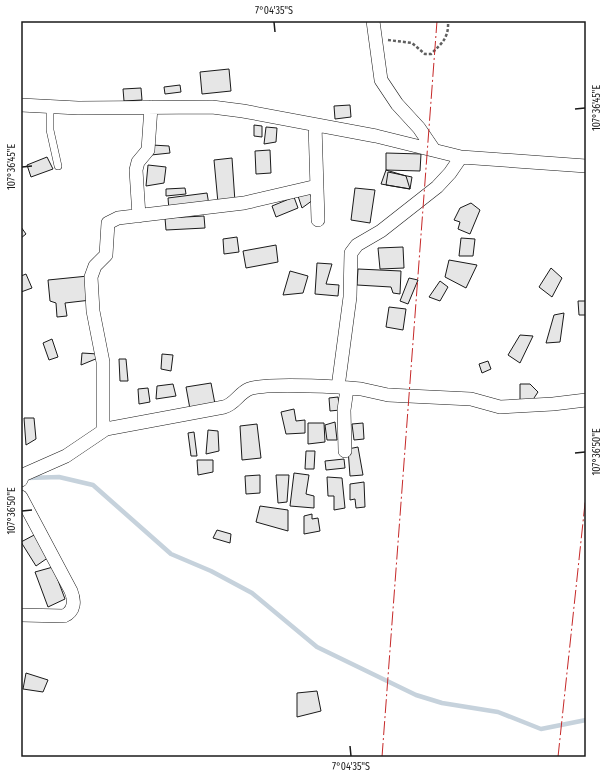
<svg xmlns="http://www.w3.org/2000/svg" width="607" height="778" viewBox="0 0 607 778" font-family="'Fira Sans Condensed',sans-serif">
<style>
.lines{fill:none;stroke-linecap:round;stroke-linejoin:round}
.stream{stroke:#c6d2dc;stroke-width:4.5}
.building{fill:#e6e6e6;stroke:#1a1a1a}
.service-casing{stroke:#1a1a1a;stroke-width:8}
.minor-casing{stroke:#1a1a1a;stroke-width:14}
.path{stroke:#5f5f5f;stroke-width:2.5;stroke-dasharray:3 2;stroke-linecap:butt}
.service{stroke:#fff;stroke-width:7}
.minor{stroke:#fff;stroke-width:13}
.power{stroke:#c62828;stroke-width:1;stroke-dasharray:14 3 2 3;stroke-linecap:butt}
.ticks{fill:none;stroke:#1a1a1a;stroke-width:1.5}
.neatline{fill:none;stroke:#1a1a1a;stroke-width:1.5}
.ticks-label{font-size:10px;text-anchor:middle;fill:#1a1a1a}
</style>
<rect width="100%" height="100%" fill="#fff"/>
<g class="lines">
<path class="stream" d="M27 478 59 477 93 485 171 554 211 571 252 593 317 647 416 695 442 703 498 712 541 729 586 720"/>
</g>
<path class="building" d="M229 69 231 91 202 94 200 72Z
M180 85 181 92 165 94 164 87Z
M141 88 142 100 124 101 123 89Z
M350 105 351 117 335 119 334 106Z
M254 125 262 126V137L254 136Z
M266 127 277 128 276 142 264 144Z
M152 145 169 146 170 153 151 155Z
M270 150 271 173 256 174 255 151Z
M386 153 421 154 420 171 386 170Z
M47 157 53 169 31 177 27 165Z
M232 158 235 202 218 203 214 160Z
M148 165 166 167 164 183 146 186Z
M386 170 406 176 410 189 381 184Z
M388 172 412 177 410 189 386 185Z
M185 188 186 194 166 196V189Z
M355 188 375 190 370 223 351 220Z
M308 191 313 200 302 208 298 196Z
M207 193 209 205 169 210 168 198Z
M294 197 298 208 276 217 272 206Z
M471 203 480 210 470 234 458 229 460 222 454 220 460 208Z
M204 216 205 228 166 230 165 218Z
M21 227 26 234 21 238Z
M237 237 239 252 224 254 223 239Z
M461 238 475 239 473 256H459Z
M276 245 278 262 246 268 243 251Z
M403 247 404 268 380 269 378 248Z
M449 260 477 265 466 288 445 277Z
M317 263 332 264 326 284 339 285 338 296 315 294Z
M551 268 562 278 552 297 539 287Z
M358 269 401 271 400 294 393 293 391 287 357 285Z
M290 271 308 276 303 293 283 295Z
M26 274 32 288 21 292V276Z
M88 276 91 300 65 303 67 316 57 317 56 303 50 301 48 280Z
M409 278 418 280 408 304 400 301Z
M440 281 448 287 440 301 429 297Z
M578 301H586V315H579Z
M389 307 406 309 403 330 386 327Z
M564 313 560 342 546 343 554 315Z
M520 335 533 336 520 363 508 355Z
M52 339 58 357 49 360 43 343Z
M82 353 98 354V358L81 365Z
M162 354 173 355 171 371 161 369Z
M119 359H126L128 381H120Z
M488 361 491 369 482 373 479 364Z
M211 383 215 404 190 409 186 387Z
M173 384 176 396 156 399 157 386Z
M520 384H530L538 392 532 401H520Z
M148 388 150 402 139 404 138 389Z
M338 397 340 410 330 411 329 398Z
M294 409 296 421 305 420V433L286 434 281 412Z
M24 418H34L36 439 26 445Z
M335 422 337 440H327L325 425Z
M308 423H324L325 442 308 444Z
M363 423 364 439 354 440 352 424Z
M257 424 261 458 242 460 240 426Z
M208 430 218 431 219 451 206 454Z
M194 432 197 456H191L188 433Z
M358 447 363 475 350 476 348 449Z
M306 451H315L314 469H305Z
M344 459 345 468 326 470 325 461Z
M197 460H213V472L198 475Z
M294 473 309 475 306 494 314 496V508L290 506Z
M260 475V493L246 494 245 476Z
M276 475H289L287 502 278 503Z
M327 477 342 478 345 508 334 510V496H328Z
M364 482 365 507 356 508 355 499 350 500V484Z
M260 506 288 510V531L256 522Z
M312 514V519L318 518 320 531 304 534V516Z
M217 530 231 534 230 543 213 538Z
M36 534 49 557 36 566 21 542Z
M53 567 65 599 48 607 35 572Z
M26 673 48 680 43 692 23 689Z
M317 691 321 711 297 717V693Z"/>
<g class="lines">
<g class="service-casing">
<path id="service" d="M50 106V130L58 166"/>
</g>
<g class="minor-casing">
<path id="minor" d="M373 21 381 80 397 104 419 128 434 150
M21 105 78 108 212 107 243 111 376 136 461 157 586 166
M315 125 318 220
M461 157 450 173 437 187 381 231 357 245 351 253 350 297 338 387 361 389 388 395 471 399 500 407 553 404 586 400
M139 216 136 170 138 162 148 150 151 107
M103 431V362L93 311 91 277 95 266 106 255 108 223 118 218 244 203 317 186
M345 451 344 410 347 389
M21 480 23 475 66 456 106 429 224 407C235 404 239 393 249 389 265 383 319 386 338 387
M21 497 71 591C75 601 75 611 64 616L21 615"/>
</g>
<path class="path" d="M388 40 412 43 425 54H431C442 43 449 38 448 21"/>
<use href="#service" class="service"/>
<use href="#minor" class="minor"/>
<path class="power" d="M382 757 437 21
M558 757 586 494"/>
</g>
<path class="ticks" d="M274 22 275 32M575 109 585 108M22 167 32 166M575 453 585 452M22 511 32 510M350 746 351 756"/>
<rect width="607" height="778" fill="none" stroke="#ffffff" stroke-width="44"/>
<rect x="22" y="22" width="563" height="734" class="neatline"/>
<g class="ticks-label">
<text x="274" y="14">7°04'35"S</text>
<text transform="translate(596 108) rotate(-90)" y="4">107°36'45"E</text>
<text transform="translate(11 167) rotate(-90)" y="4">107°36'45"E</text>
<text transform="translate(596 452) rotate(-90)" y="4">107°36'50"E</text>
<text transform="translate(11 511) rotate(-90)" y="4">107°36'50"E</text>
<text x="351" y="770">7°04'35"S</text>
</g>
</svg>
